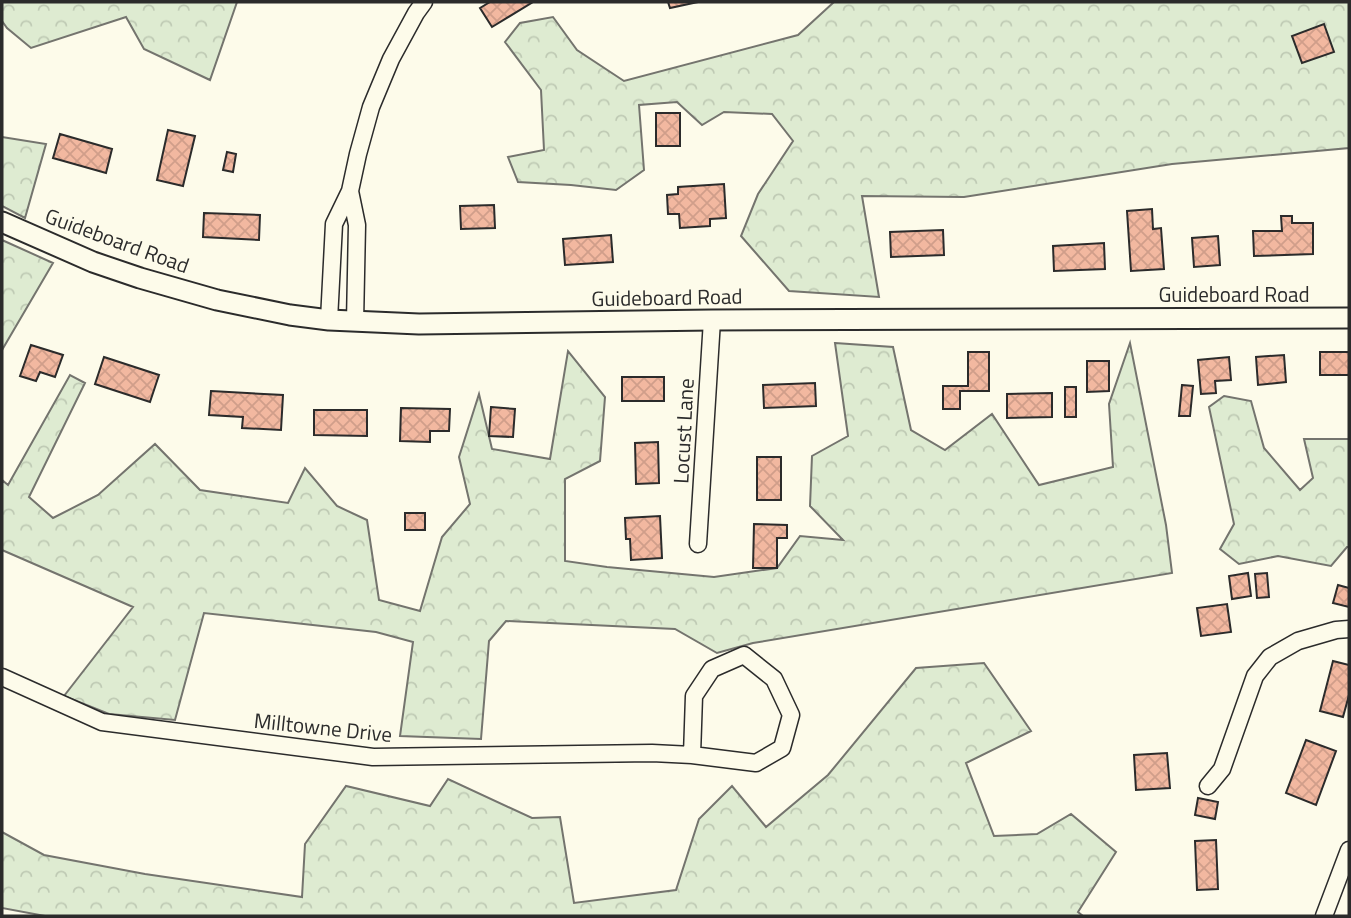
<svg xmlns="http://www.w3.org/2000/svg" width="1351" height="918" viewBox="0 0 1351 918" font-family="'Titillium Web',sans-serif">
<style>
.forest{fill:url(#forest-crowns);stroke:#74746e;stroke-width:2}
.building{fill:url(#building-cross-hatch);stroke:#2b2b2b;stroke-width:2}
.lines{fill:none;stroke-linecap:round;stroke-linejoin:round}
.minor-casing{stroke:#2b2b2b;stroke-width:19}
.tertiary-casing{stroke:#2b2b2b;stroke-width:23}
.minor{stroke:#fdfbea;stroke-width:16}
.tertiary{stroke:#fdfbea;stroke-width:19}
.labels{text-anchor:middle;stroke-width:5;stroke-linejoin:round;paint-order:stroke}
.street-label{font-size:21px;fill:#2b2b2b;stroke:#fdfbea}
</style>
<defs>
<pattern id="forest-crowns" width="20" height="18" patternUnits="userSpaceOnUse" patternTransform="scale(1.75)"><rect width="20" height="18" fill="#deebd1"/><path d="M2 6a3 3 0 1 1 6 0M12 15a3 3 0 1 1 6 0" fill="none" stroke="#bfcab4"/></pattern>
<pattern id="building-cross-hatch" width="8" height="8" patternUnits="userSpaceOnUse" patternTransform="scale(1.75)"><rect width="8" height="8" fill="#f2b8a0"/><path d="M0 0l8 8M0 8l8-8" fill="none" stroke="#d09e8a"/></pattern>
</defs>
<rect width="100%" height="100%" fill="#fdfbea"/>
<path class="forest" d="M2 2H237L210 80 144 49 126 17 31 48 7 28 2 21Z
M834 2H1349V148L1172 164 964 197 862 196 879 297 789 291 741 236 758 194 793 141 772 114 724 112 702 125 677 102 639 105 644 170 616 190 571 185 518 182 508 157 544 150 541 90 505 42 520 23 553 17 577 50 624 81 798 35Z
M2 137 46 144 25 218 2 206Z
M2 240 53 263 2 350Z
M835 343 893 347 911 430 945 450 992 414 1039 485 1113 467 1109 404 1130 343 1166 525 1172 573 753 643 717 653 675 629 506 621 489 641 481 739 400 736 413 642 376 632 204 613 175 720 109 714 64 696 133 607 2 550V480L8 485 70 375 85 383 29 497 53 518 98 495 155 444 200 490 288 503 305 468 337 506 367 520 379 600 420 611 442 537 470 504 459 457 479 394 492 449 550 459 568 351 605 397 600 461 565 479V561L607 567 714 577 777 568 800 536 843 540 810 506 812 456 848 436Z
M1224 396 1251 401 1264 448 1300 490 1313 478 1304 439H1349V547H1347L1331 566 1278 556 1239 564 1220 549 1234 524 1209 407Z
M984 663 1031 731 966 763 994 836 1037 834 1071 814 1116 852 1078 912 1083 916H45L2 908V832L44 855 145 874 302 897 305 844 346 786 430 806 448 779 532 818 560 817 574 903 676 890 699 819 732 786 766 827 828 775 916 668Z"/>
<path class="building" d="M490 2H533L492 27 480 8Z
M668 2H698L670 8Z
M1324 24 1334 52 1302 63 1292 36Z
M656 113H680V146H656Z
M168 130 195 136 183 186 157 180Z
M60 134 112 149 106 173 53 158Z
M227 152 236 154 233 172 223 170Z
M724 184 726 218 710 219V226L680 228 679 214H668L667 195 678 194V187Z
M494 205 495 228 461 229 460 206Z
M1152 209 1153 229 1161 228 1164 269 1131 271 1127 211Z
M204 213 260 215 259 240 203 237Z
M1281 216H1292V223H1313V254L1254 256 1253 231H1282Z
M943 230 944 255 891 257 890 232Z
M611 235 613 262 565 265 563 239Z
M1218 236 1220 265 1194 267 1192 238Z
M1104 243 1105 269 1054 271 1053 246Z
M31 345 63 355 55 377 40 372 36 381 20 376Z
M968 352H989V391H960V409H943V386H968Z
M1320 352H1349V375H1320Z
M1284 355 1286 382 1258 385 1256 357Z
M104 357 159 375 150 402 95 384Z
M1229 357 1231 380 1215 381 1216 393 1201 394 1198 360Z
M1087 361H1109V391L1087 392Z
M622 377H664V401H622Z
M815 383 816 406 764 408 763 385Z
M1182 385 1193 386 1190 416H1179Z
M1065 387H1076V417H1065Z
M211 391 283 395 281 430 242 428 243 417 209 415Z
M1052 393V417L1007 418V394Z
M491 407 515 409 513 437 489 436Z
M401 408 450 409 449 431H430V442L400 441Z
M314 410H367V436L314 435Z
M658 442 659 483 636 484 635 443Z
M757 457H781V500H757Z
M405 513H425V530H405Z
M660 516 662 558 631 560 630 539H626L625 518Z
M754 524 787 525V538H777V568H753Z
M1248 573 1251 596 1232 599 1229 576Z
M1267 573 1269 597 1257 598 1255 574Z
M1338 585 1349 588V607L1333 603Z
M1227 604 1231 632 1201 636 1197 608Z
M1333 661 1349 665V695L1343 717 1320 711Z
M1306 740 1336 751 1316 805 1286 793Z
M1167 753 1170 788 1136 790 1134 755Z
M1198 798 1218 802 1215 819 1195 815Z
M1216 840 1218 889 1197 890 1195 841Z"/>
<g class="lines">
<g class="minor-casing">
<path id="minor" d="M350 191 357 225 355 322
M329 320 334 224 350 191 358 154 371 107 391 59 416 13 424 2
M698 544 712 320
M2 677 102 722 373 757 652 753 692 755 756 763 782 748 791 715 774 679 744 655 712 669 694 696 692 755
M1208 786 1222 769 1255 676 1270 657 1298 641 1336 630 1349 629
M1324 916 1349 850"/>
</g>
<g class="tertiary-casing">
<path id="tertiary" d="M2 222 93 262 140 278 217 300 290 315 329 320 419 324 712 320 1349 318"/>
</g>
<use href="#minor" class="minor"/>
<use href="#tertiary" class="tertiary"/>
</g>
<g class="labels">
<g class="street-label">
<text transform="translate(117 241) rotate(20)" y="7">Guideboard Road</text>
<text x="1234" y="302">Guideboard Road</text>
<text transform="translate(667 298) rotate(-1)" y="7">Guideboard Road</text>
<text transform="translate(684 431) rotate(-87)" y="7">Locust Lane</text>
<text transform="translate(323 728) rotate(6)" y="7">Milltowne Drive</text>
</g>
</g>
<rect width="1351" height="918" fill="none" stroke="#2b2b2b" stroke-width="7"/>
</svg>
